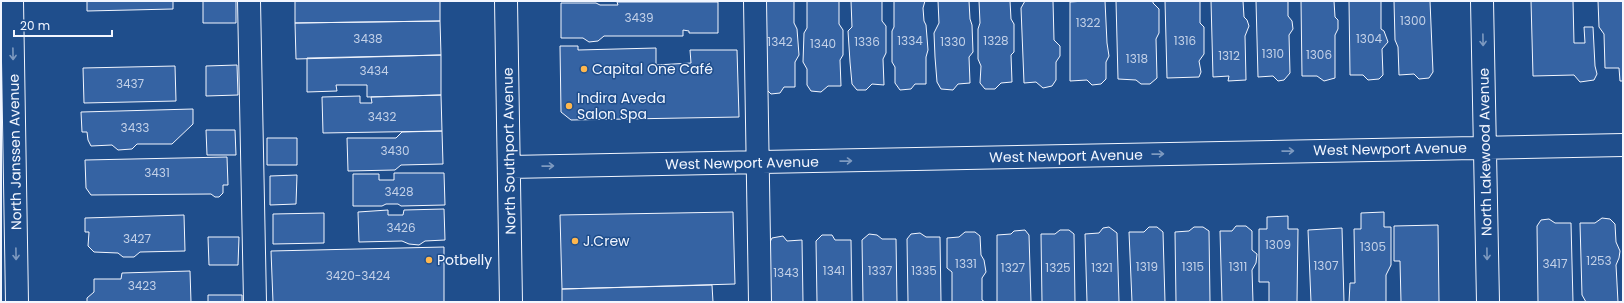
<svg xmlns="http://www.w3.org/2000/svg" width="1624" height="303" viewBox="0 0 1624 303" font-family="Poppins,sans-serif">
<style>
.building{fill:#3563a3;stroke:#f2f6ff}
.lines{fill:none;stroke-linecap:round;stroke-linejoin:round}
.minor-casing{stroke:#f2f6ff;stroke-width:24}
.minor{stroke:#1f4e8c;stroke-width:22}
.oneway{stroke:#7e9ac0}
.poi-dot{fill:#ffb74d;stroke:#1f4e8c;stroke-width:1.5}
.labels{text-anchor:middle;stroke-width:3;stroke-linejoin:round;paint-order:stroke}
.number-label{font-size:12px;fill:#c3d1e8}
.poi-label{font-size:14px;fill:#f2f6ff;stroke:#1f4e8c;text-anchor:start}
.street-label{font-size:14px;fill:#f2f6ff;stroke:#1f4e8c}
</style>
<rect width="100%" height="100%" fill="#1f4e8c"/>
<path class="building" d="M87 1H173V9L87 11Z
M203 1H236V23H203Z
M295 1H440V21L295 23Z
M763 1H794V23L797 29 799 55 795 62V87H784L780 93 771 94 763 86Z
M807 1H839V24L843 30V55L840 60 841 86H828L821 92 811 91 807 85V69L803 62 804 33 807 28Z
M851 1H882V21L886 26V53L883 59 884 85 872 84 866 90H857L852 84 850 62 848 31 852 27Z
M894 1H925L923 8 924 21 926 25 928 50 926 57V84H915L911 89 900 90 895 83V67L892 62V31L894 27Z
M938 1H969L970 19 972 25 973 52 969 57 970 83 958 84 953 90 941 89 937 82 935 57 934 33 939 23Z
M979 1H1010L1011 19 1014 24V52L1011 55 1012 82 1001 83 995 89H985L980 83 981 66 978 59V29L980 23Z
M1025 1H1053L1054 40 1060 46V56L1056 62V80L1052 86 1043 88 1036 82 1024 83 1021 8Z
M1085 1H1105L1107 43 1109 56 1106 62V79L1101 84 1092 85 1087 80 1070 81V2Z
M1116 1H1153V3L1159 9V33L1156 39 1157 78 1150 84H1141L1136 80 1118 79Z
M1165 1H1200V23L1204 27V54L1199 61 1201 72 1199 77 1167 78Z
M1211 1H1243L1244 17 1247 20 1249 26 1245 36 1246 80 1228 81 1229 76 1213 77Z
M1256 1H1288V16L1292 21 1293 29 1289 35 1290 73 1284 80 1278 81 1273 76 1258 77Z
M1301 1H1334L1335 17 1338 20V29L1335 35V78L1324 81 1317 76H1302Z
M1349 1H1381V29L1384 31 1388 42 1382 49 1383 75 1379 79 1368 80 1363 75H1350Z
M1394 1H1430L1433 72 1429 78 1419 79 1414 74 1399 75 1398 47 1395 40Z
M1531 1H1573L1574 43H1585L1584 27H1593L1595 66 1597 74 1594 80 1580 82 1574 75 1533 76Z
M1598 1H1623V81H1620L1619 68H1605L1604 34 1599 27Z
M617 2H718V33H689V31L683 30V36H604L598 41 589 42 583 38H561V3H596L600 5H618Z
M440 21 441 55 296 59 295 23Z
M560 46H578V50L656 48V65L691 63 690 50H737L739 117 571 120 561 112Z
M441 55V95L367 97V85H336L337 91 307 92V58Z
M237 65 238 95 206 96V66Z
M175 66 176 101 84 103 83 68Z
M441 95 442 131 323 133 322 97 360 96V103H372L371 97Z
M193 109V124L172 144H137L132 149 118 150 112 145 91 146 88 140 87 132H82L81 112Z
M206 130H235L236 155H207Z
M442 131 443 164 401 165 395 170 348 171 347 138H396L402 132Z
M267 138H297V165H267Z
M227 157 228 185H223V193L219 197H215L211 194 91 195 86 188 85 160Z
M394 173H444L445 205 401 206 398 204H386L382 206H353V174H379V180H394Z
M297 175 296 204 270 205V176Z
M444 209 445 240 425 241 419 245 409 244 402 241 359 242 358 212 388 210V215H403L404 210Z
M733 212 735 284 562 289 560 215Z
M1384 212V227H1391V265L1386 275V302H1349L1350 283H1355L1354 229H1361V213Z
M324 213V243L273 244V214Z
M184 215 185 251 140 252 134 257H123L118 253 94 252 88 246 89 232H85V218Z
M1288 216V229H1298L1297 302H1269V282H1259V229H1267V217Z
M1602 218 1610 219 1615 224 1616 242 1620 251 1619 258 1616 265 1618 302H1586L1582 295 1580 223H1595Z
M1549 219 1555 223H1571L1573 302H1538L1537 226 1541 220Z
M1438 225 1439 302H1401L1400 261H1394V226Z
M1236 226H1246L1252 231V250L1257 254 1256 263 1252 270 1253 302H1222L1220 231H1232Z
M1109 227 1117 233 1119 302H1087L1085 234 1099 233 1103 228Z
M1149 227H1157L1163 232 1165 302H1132L1129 232H1144Z
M1194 227H1203L1209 231 1210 302H1176L1175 232 1189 231Z
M1342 228 1344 302H1311L1308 230Z
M1025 230 1029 235 1031 302H997V235L1011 234 1014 231Z
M1060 230H1069L1074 234 1075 302H1042L1041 234H1055Z
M965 232H975L980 236 981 255 984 260 986 272 982 278V300L985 302H952V272L947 268V238L959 237Z
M920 233 926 237H940L941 302H908L907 239 911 234Z
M869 234 877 235 882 239H896L897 302H863L862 240Z
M822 235H832L835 240H851L852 302H817L816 241Z
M783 236 787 241 802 240 803 302H770L769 244 772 238Z
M208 237H239L238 265H209Z
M444 247V302H273L271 251Z
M190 271 191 302H87V298L94 292V279H121L122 273Z
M712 285 713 302H562V289Z
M208 295H242V302H208Z"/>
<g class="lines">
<g class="minor-casing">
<path id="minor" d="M12 1 17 302
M249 1 255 302
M506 1 511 302
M755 1 760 302
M1482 1 1488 302
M509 167 1623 145"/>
</g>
<use href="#minor" class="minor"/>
</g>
<defs><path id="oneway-shaft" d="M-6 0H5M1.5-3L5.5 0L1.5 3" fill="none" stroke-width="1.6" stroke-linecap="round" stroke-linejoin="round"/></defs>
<g class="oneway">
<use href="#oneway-shaft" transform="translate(1483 40) rotate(89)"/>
<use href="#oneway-shaft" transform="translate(13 54) rotate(89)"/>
<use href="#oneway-shaft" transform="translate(1288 151) rotate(-1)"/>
<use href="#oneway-shaft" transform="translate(1158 154) rotate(-1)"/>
<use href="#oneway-shaft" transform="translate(846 161) rotate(-1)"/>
<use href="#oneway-shaft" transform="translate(548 166) rotate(-1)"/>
<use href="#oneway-shaft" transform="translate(16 254) rotate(89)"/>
<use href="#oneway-shaft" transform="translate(1487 254) rotate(89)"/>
</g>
<g class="poi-dot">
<circle cx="584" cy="69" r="4"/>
<circle cx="569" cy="106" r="4"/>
<circle cx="575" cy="241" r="4"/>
<circle cx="429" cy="260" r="4"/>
</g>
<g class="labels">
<g class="number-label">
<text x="639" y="22">3439</text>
<text x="1413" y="25">1300</text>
<text x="1088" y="27">1322</text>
<text x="368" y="43">3438</text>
<text x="1369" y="43">1304</text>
<text x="910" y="45">1334</text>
<text x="996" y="45">1328</text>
<text x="1185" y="45">1316</text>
<text x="780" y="46">1342</text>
<text x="867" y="46">1336</text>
<text x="953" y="46">1330</text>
<text x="823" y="48">1340</text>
<text x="1273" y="58">1310</text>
<text x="1319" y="59">1306</text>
<text x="1229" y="60">1312</text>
<text x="1137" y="63">1318</text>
<text x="374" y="75">3434</text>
<text x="130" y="88">3437</text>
<text x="382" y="121">3432</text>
<text x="135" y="132">3433</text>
<text x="395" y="155">3430</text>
<text x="157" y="177">3431</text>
<text x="399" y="196">3428</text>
<text x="401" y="232">3426</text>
<text x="137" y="243">3427</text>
<text x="1278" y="249">1309</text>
<text x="1373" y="251">1305</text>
<text x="1599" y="265">1253</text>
<text x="966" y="268">1331</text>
<text x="1555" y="268">3417</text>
<text x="1326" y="270">1307</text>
<text x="1147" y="271">1319</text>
<text x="1193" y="271">1315</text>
<text x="1238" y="271">1311</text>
<text x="1013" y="272">1327</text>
<text x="1058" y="272">1325</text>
<text x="1102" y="272">1321</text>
<text x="834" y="275">1341</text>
<text x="880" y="275">1337</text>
<text x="924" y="275">1335</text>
<text x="786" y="277">1343</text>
<text x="358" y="280">3420-3424</text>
<text x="142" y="290">3423</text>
</g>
<g class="poi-label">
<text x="592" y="74">Capital One Café</text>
<text x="577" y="103">Indira Aveda<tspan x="577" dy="16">Salon Spa</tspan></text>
<text x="583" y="246">J.Crew</text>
<text x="437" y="265">Potbelly</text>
</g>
<g class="street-label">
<text transform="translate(1390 149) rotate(-1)" y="5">West Newport Avenue</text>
<text transform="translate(509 151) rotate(-91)" y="5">North Southport Avenue</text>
<text transform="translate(15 152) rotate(-91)" y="5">North Janssen Avenue</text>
<text transform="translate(1485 152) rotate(-91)" y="5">North Lakewood Avenue</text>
<text transform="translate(1066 156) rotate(-1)" y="5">West Newport Avenue</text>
<text transform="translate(742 163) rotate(-1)" y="5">West Newport Avenue</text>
</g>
</g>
<rect width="1624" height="303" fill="none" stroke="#f2f6ff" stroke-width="4"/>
<path d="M14 30v6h98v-6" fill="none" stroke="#f2f6ff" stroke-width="2"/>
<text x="20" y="30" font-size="12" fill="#f2f6ff" stroke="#1f4e8c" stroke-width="3" paint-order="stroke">20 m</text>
</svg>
